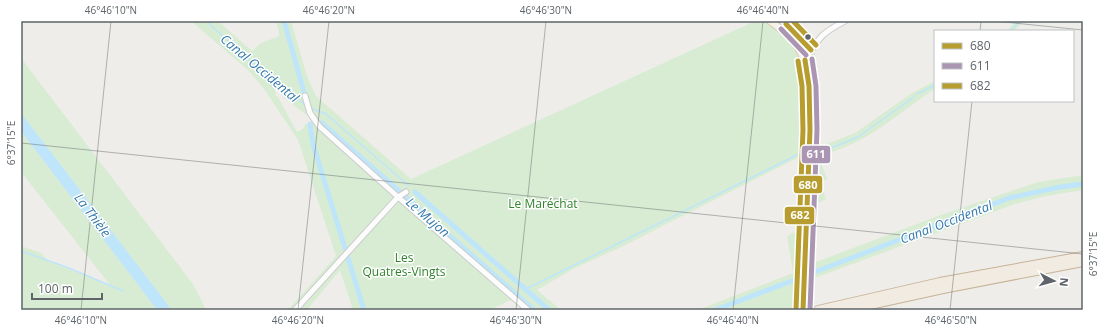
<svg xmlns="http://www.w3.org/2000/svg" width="1104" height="331" viewBox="0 0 1104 331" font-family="'Open Sans',sans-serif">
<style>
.green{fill:#d8ecd3;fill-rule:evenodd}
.water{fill:#bee5f9}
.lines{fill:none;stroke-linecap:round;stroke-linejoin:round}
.stream{stroke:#bee5f9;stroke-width:1.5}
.canal{stroke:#bee5f9;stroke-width:5}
.minor-casing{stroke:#cbcbcb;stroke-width:7}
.major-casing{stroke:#d9cbb5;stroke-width:8}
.highway-casing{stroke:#c7b396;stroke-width:10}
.minor{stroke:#fdfcfc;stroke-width:5}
.major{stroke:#f4f1e9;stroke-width:6}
.highway{stroke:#f1ebe2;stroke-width:8}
.bus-1-casing{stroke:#fff;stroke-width:8}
.bus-2-casing{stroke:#fff;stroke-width:8}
.bus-3-casing{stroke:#fff;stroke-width:8}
.bus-1{stroke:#b79d2f;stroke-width:5}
.bus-2{stroke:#aa96b2;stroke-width:5}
.bus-3{stroke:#b79d2f;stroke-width:5}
.ticks{fill:none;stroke:#5e6469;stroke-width:1;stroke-opacity:0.45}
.bus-dot{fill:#5e6469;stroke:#fff;stroke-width:1.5}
.labels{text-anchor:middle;stroke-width:3;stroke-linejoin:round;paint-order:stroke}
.park-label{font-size:12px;fill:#30822b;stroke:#fff}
.water-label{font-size:13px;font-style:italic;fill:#357aab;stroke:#fff}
.line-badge{stroke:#fff;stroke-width:1.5}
.badge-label{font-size:11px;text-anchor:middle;font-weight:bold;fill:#fff}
.neatline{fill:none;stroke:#5e6469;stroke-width:1.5}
.ticks-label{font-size:10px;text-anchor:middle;fill:#5e6469}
</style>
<rect width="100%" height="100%" fill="#efedea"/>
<path class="green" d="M191 21H218L252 51 261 43 279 36V33L276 21H291L307 76 316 96 411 179 755 21H786L784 31 805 60 811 50 815 49 819 147 855 133 912 93 935 81V89C911 104 889 124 864 138 850 146 834 151 819 157L827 179 820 183 826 199 815 205 816 262 938 216 1038 182 1083 175V190L1046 196 1015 204 812 279V306L798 310H698L793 273 787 236 799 230 801 157 793 160 617 249 575 268 537 290 561 310H525L513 300 508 301 490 310H353L340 270 307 310H288L336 256 298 140 264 89 249 71ZM274 88 277 89 281 92 282 96 305 114 310 113 316 123 305 124 304 128 297 132 279 99V98L275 95 276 93Z
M1017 21H1024L1014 31H1007Z
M21 58 193 284 206 310H172L21 113Z
M21 131 157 310H21V246L41 253 48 261 110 285 21 172Z"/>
<path class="water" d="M21 113 172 310H157L21 131Z"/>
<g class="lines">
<path class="stream" d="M206 21 273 81 307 106
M1010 31 1020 21
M917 94 935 85
M310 108 326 114 409 186
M816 154 858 137 914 97
M21 251 69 268 123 291
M526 289 785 161 800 153H805"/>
<path class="canal" d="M284 21 304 92
M322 123 534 310
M310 124 313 144 364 310
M415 192 549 310
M812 273 1009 198 1060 187 1083 184
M715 310 797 279"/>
<g class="minor-casing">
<path id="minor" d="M784 31 786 21
M805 60C820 37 820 34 845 21
M305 96 310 113 319 126 398 197 528 310
M295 310 398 197 406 192"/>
</g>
<g class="major-casing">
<path id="major" d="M770 21C791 36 801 46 808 72L810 160 803 310"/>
</g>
<g class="highway-casing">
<path id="highway" d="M818 310 940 282 1083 256
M847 310 943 289 1083 262"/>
</g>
<use href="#minor" class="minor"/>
<use href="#major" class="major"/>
<use href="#highway" class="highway"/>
<g class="bus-1-casing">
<path id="bus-1" d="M786 24 811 50
M803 310 810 130 809 86 805 60"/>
</g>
<g class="bus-2-casing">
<path id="bus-2" d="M781 29 806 55
M810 310 817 130 816 86 812 59"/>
</g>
<g class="bus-3-casing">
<path id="bus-3" d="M793 21 816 45
M796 310 803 130 802 86 798 61"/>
</g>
<use href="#bus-1" class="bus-1"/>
<use href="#bus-2" class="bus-2"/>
<use href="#bus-3" class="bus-3"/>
</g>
<path class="ticks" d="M994 21 1083 30M980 31 981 21M21 143 1083 254M81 310 111 21M298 310 329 21M516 310 546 21M733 310 763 21M950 310 972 101"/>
<circle class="bus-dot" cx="808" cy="37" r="3.5"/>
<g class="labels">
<g class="park-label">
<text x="543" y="208">Le Maréchat</text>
<text x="404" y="262">Les<tspan x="404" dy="14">Quatres-Vingts</tspan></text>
</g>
<g class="water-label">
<text transform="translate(260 68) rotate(40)" y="5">Canal Occidental</text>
<text transform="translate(93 215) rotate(53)" y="5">La Thièle</text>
<text transform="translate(428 217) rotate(41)" y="5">Le Mujon</text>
<text transform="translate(946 222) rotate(-21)" y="5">Canal Occidental</text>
</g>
</g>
<g class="line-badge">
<rect x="801" y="145" width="30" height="19" rx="4" fill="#aa96b2"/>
<rect x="793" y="175" width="30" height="19" rx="4" fill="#b79d2f"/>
<rect x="784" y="206" width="31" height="19" rx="4" fill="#b79d2f"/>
</g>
<g class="badge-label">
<text x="816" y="158">611</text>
<text x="808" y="189">680</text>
<text x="800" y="219">682</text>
</g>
<rect width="1104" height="331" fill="none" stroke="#ffffff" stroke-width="44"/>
<rect x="934" y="30" width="140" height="72" fill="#ffffff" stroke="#bfc1c3"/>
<rect x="942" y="43" width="20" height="6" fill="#b79d2f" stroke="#bfc1c3"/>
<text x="970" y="50" font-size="12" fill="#5e6469">680</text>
<rect x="942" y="63" width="20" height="6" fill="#aa96b2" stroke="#bfc1c3"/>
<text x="970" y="70" font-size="12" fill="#5e6469">611</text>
<rect x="942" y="83" width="20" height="6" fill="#b79d2f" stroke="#bfc1c3"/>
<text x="970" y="90" font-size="12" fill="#5e6469">682</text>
<g transform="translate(1054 281) rotate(96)" stroke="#ffffff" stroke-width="3" paint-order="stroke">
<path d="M0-3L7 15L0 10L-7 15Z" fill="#5e6469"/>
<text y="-6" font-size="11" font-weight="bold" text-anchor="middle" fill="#5e6469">N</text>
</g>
<path d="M32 293v6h70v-6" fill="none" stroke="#5e6469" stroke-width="2"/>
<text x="38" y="293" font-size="12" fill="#5e6469" stroke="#ffffff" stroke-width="3" paint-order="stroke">100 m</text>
<rect x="22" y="22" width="1060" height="287" class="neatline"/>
<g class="ticks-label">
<text x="111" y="14">46°46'10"N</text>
<text x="329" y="14">46°46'20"N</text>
<text x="546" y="14">46°46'30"N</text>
<text x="763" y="14">46°46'40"N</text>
<text transform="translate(11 143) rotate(-90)" y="4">6°37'15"E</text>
<text transform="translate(1093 254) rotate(-90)" y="4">6°37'15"E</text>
<text x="81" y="324">46°46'10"N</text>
<text x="298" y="324">46°46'20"N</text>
<text x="516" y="324">46°46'30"N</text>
<text x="733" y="324">46°46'40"N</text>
<text x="951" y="324">46°46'50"N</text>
</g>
</svg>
